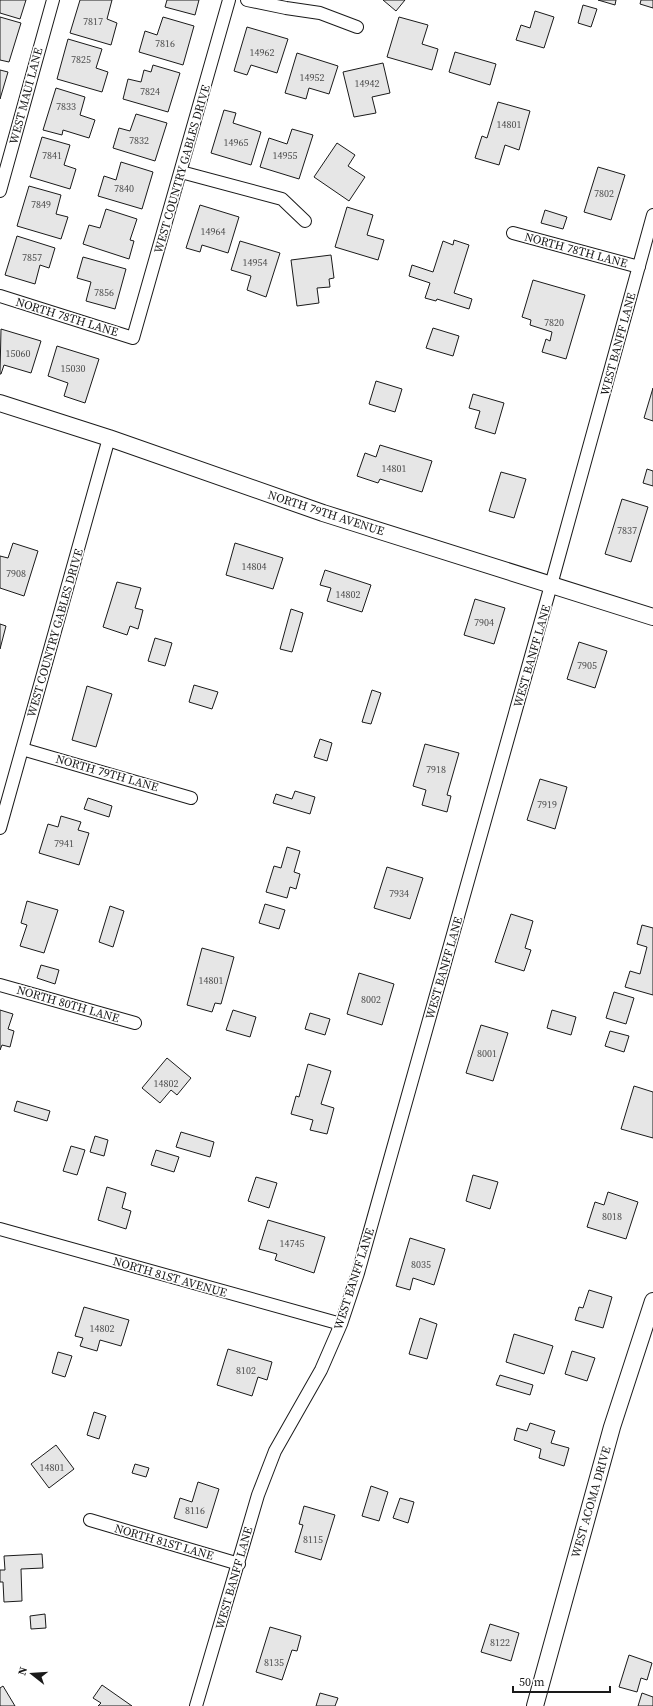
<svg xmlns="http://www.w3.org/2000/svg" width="653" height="1706" viewBox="0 0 653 1706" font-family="'Source Serif 4',serif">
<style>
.building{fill:#e6e6e6;stroke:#1a1a1a}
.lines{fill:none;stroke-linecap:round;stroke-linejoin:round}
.street-casing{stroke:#1a1a1a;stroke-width:14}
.secondary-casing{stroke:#1a1a1a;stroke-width:18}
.street{stroke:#fff;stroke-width:12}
.secondary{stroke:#fff;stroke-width:16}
.labels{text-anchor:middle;stroke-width:3;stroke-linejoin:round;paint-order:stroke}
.number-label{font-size:10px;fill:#4d4d4d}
.street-label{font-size:12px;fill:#1a1a1a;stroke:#fff}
</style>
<rect width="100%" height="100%" fill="#fff"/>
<path class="building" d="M0 0H26L20 19 0 13Z
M80 0H112L107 19 117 23 111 45 70 33Z
M167 0H199L195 15 165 7Z
M383 0H405L396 11Z
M598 0H616L615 5Z
M641 0H653V8L640 4Z
M583 5 597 9 591 27 578 23Z
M535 11 554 17 544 48 516 40 521 25 530 28Z
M0 17 21 23 9 62 0 60Z
M163 17 194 26 183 65 139 52 145 31 157 35Z
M399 17 428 25 422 44 438 49 432 70 387 57Z
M247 27 288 39 277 73 251 65 247 75 234 71Z
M68 39 102 49 96 68 108 72 102 92 57 79Z
M455 52 496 64 490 85 449 72Z
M297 53 338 66 329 94 309 88 306 99 285 93Z
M383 63 390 93 372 97 376 113 354 117 343 72Z
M153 65 180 73 168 112 123 99 128 79 141 82 144 70 151 72Z
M0 70 8 72 0 99Z
M56 88 85 97 80 115 95 120 89 138 63 130 62 135 43 130Z
M498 102 530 111 519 150 505 145 499 165 475 158 482 136 487 138Z
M224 110 236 113 233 123 261 132 251 165 211 153Z
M136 114 167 123 155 161 113 148 119 128 130 131Z
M292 129 313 135 299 179 260 167 269 138 287 144Z
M42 137 70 145 64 165 76 169 70 189 30 177Z
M337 143 355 155 348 166 365 177 349 201 314 177Z
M121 162 153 172 142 209 98 196 104 176 116 180Z
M598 167 625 175 611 220 584 212Z
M29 186 61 195 56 214 68 217 61 239 17 226Z
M200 205 239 217 228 253 202 245 200 252 186 248Z
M347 207 373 215 367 235 384 240 378 260 335 247Z
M106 209 137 219 130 240 134 241 129 259 83 244 89 225 100 228Z
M545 210 567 217 563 229 541 223Z
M17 236 55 248 49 268 40 265 35 284 5 275Z
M454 240 469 245 454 293 472 299 469 309 437 299 436 301 425 298 430 283 409 276 412 265 433 272 443 241 453 245Z
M240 241 280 253 266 297 247 290 251 276 231 270Z
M331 255 334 278 329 279 330 287 317 288 319 303 297 306 291 260Z
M83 257 126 269 115 309 86 301 91 282 77 278Z
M533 280 585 295 566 359 542 352 546 339 550 341 552 332 530 325 531 320 522 317Z
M433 328 459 336 453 356 426 348Z
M1 329 41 341 31 373 4 365 1 374H0Z
M57 346 99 359 85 403 64 396 68 383 48 376Z
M376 381 402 389 395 412 369 404Z
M653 388V421L644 418Z
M473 394 504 403 495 434 475 428 480 411 469 408Z
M380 445 432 461 422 492 380 479 378 483 357 476 365 453 376 457Z
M647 469 653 471V486L643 483Z
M501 472 526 479 514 518 489 511Z
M622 499 648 507 631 562 605 554Z
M13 543 38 551 24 596 0 588V556L8 558Z
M235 543 283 558 273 589 226 575Z
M325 570 371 585 362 612 327 601 331 588 320 585Z
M117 582 141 588 135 608 143 610 138 629 130 626 127 635 103 627Z
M475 599 505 608 494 644 464 635Z
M291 609 303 613 292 652 280 649Z
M0 624 6 626 0 649Z
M155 638 172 643 165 666 148 661Z
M579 642 607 651 595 688 567 679Z
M194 685 218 692 212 709 189 702Z
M87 686 112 694 96 747 72 740Z
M372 690 381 693 371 724 362 722Z
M320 739 332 743 327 761 314 757Z
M425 744 459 753 447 795 451 796 447 812 422 805 426 790 413 786Z
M540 779 567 787 555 829 527 820Z
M295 791 315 797 310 814 273 803 276 794 292 799Z
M88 798 112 806 109 817 84 809Z
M61 816 81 822 78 830 89 833 79 865 39 853 48 824 58 827Z
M287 847 300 851 294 872 300 874 296 889 290 887 287 898 266 892 274 866 281 868Z
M387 867 423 878 410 919 374 908Z
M27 901 58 910 44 953 20 946 27 925 21 923Z
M265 904 285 910 279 929 259 923Z
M110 906 124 911 113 947 99 942Z
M511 914 533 921 525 948 531 950 524 971 495 962Z
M642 925 653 928V995L625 987 630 971 640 974 647 947 637 944Z
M202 948 234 957 221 1004 215 1003 212 1012 187 1005Z
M41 965 59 970 55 984 37 978Z
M359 973 394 984 382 1025 347 1014Z
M614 992 634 998 626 1024 606 1018Z
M0 1010 13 1014 8 1029 14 1031 10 1047 2 1045 0 1050Z
M233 1010 256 1017 250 1037 226 1030Z
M552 1010 576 1017 571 1035 547 1028Z
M310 1013 330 1019 325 1035 305 1029Z
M481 1025 508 1033 493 1081 466 1073Z
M610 1031 629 1036 624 1052 605 1046Z
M167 1058 191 1078 177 1095 171 1090 160 1103 142 1088Z
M308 1064 331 1071 321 1104 334 1108 327 1134 310 1130 313 1120 291 1114 296 1096 299 1097Z
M634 1086 653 1092V1138L621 1129Z
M17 1101 50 1111 47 1121 14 1111Z
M181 1132 214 1142 210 1157 176 1147Z
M95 1136 108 1140 104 1156 90 1152Z
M71 1146 85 1150 77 1175 63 1171Z
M156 1150 179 1157 174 1172 151 1165Z
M473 1175 498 1182 490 1209 466 1201Z
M256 1177 277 1183 269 1208 248 1201Z
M107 1187 126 1193 122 1208 131 1211 126 1229 98 1220Z
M608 1192 638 1202 626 1239 587 1227 595 1202 604 1205Z
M268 1220 325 1237 314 1273 275 1260 277 1254 259 1249Z
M410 1238 445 1249 434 1285 413 1278 410 1290 396 1286Z
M589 1290 612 1297 603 1328 575 1320 579 1307 583 1308Z
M84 1307 129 1320 121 1346 100 1340 97 1351 80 1346 83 1338 75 1336Z
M420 1318 437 1324 427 1359 409 1354Z
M514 1334 553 1346 544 1374 506 1362Z
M228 1349 272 1362 267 1380 258 1377 252 1396 217 1385Z
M572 1351 595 1358 587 1381 565 1374Z
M58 1352 72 1356 65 1377 52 1373Z
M500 1375 533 1385 530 1395 496 1385Z
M94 1412 106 1416 99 1439 87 1435Z
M530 1423 555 1431 551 1443 569 1448 564 1466 539 1458 541 1449 514 1440 517 1428 527 1431Z
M56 1445 74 1469 49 1488 31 1464Z
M135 1464 149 1468 146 1477 132 1473Z
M198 1482 219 1489 207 1528 174 1518 180 1498 192 1502Z
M371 1486 388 1492 379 1521 362 1516Z
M400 1498 414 1502 408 1523 393 1518Z
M304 1506 335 1515 321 1560 295 1552 303 1525 299 1524Z
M42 1554 43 1568 21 1569 22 1601 4 1602 3 1582H0V1570H5L4 1556Z
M45 1614 46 1628 31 1629 30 1616Z
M490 1624 519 1633 511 1661 481 1652Z
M270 1627 301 1636 297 1651 292 1650 282 1680 256 1672Z
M629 1655 652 1663 647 1680 641 1678 637 1692 619 1687Z
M102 1685 132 1706H98L101 1703 93 1698Z
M3 1686 15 1706H0V1688Z
M320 1693 338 1698 335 1706H316Z
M642 1693 653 1697V1706H638Z"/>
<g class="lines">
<g class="street-casing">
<path id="street" d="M247 0 286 8 320 13 357 27
M181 172 282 199 305 221
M0 191 53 0
M513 233 639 267
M0 296 133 338 229 0
M22 749 191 798
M0 828 109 438
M0 985 135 1023
M0 1229 341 1324
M90 1520 239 1564
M196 1706 258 1495 275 1451 321 1370 341 1324 358 1273 551 585 653 215"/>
</g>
<g class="secondary-casing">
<path id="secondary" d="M0 403 109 438 323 513 653 617
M535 1706 612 1427 653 1301"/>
</g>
<use href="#street" class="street"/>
<use href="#secondary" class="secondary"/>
</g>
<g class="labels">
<g class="number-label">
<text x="93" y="25">7817</text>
<text x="165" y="47">7816</text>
<text x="262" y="56">14962</text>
<text x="81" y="63">7825</text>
<text x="312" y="81">14952</text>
<text x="367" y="87">14942</text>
<text x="150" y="95">7824</text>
<text x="66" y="110">7833</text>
<text x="509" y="128">14801</text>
<text x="139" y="144">7832</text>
<text x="236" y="146">14965</text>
<text x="52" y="159">7841</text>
<text x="285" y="159">14955</text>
<text x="124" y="192">7840</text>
<text x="604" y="197">7802</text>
<text x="41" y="208">7849</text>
<text x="213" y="235">14964</text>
<text x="32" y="261">7857</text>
<text x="255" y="266">14954</text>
<text x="104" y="296">7856</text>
<text x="554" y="326">7820</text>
<text x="18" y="357">15060</text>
<text x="73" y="372">15030</text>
<text x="394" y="472">14801</text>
<text x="627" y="534">7837</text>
<text x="254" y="570">14804</text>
<text x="16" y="577">7908</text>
<text x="348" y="598">14802</text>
<text x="484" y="626">7904</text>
<text x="587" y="669">7905</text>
<text x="436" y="773">7918</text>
<text x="547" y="808">7919</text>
<text x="64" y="847">7941</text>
<text x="399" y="897">7934</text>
<text x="211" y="984">14801</text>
<text x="371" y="1003">8002</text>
<text x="487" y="1057">8001</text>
<text x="166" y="1087">14802</text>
<text x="612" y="1220">8018</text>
<text x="292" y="1247">14745</text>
<text x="421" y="1268">8035</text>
<text x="102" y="1332">14802</text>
<text x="246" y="1374">8102</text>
<text x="52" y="1471">14801</text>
<text x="195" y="1514">8116</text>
<text x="313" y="1543">8115</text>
<text x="500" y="1646">8122</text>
<text x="274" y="1666">8135</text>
</g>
<g class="street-label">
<text transform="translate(26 96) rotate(-75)" y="4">WEST MAUI LANE</text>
<text transform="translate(182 169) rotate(-74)" y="4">WEST COUNTRY GABLES DRIVE</text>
<text transform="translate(576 250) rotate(15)" y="4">NORTH 78TH LANE</text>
<text transform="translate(67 317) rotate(17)" y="4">NORTH 78TH LANE</text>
<text transform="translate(618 344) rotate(-75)" y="4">WEST BANFF LANE</text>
<text transform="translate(326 513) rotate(18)" y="4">NORTH 79TH AVENUE</text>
<text transform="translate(55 633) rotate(-74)" y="4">WEST COUNTRY GABLES DRIVE</text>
<text transform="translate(532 656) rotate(-74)" y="4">WEST BANFF LANE</text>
<text transform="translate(107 773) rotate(16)" y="4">NORTH 79TH LANE</text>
<text transform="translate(444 968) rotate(-74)" y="4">WEST BANFF LANE</text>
<text transform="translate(68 1004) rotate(16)" y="4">NORTH 80TH LANE</text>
<text transform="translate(170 1277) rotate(16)" y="4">NORTH 81ST AVENUE</text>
<text transform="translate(354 1279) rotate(-72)" y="4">WEST BANFF LANE</text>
<text transform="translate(591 1502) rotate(-74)" y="4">WEST ACOMA DRIVE</text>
<text transform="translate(164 1542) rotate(16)" y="4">NORTH 81ST LANE</text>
<text transform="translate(234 1578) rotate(-74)" y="4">WEST BANFF LANE</text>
</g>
</g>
<g transform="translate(32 1674) rotate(287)" stroke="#ffffff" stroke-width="3" paint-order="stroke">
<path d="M0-3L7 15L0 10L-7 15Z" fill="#1a1a1a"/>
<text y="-6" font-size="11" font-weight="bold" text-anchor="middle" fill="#1a1a1a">N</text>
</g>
<path d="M513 1686v6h97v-6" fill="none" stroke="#1a1a1a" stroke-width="2"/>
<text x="519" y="1686" font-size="12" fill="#1a1a1a" stroke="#ffffff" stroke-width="3" paint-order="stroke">50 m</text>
</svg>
